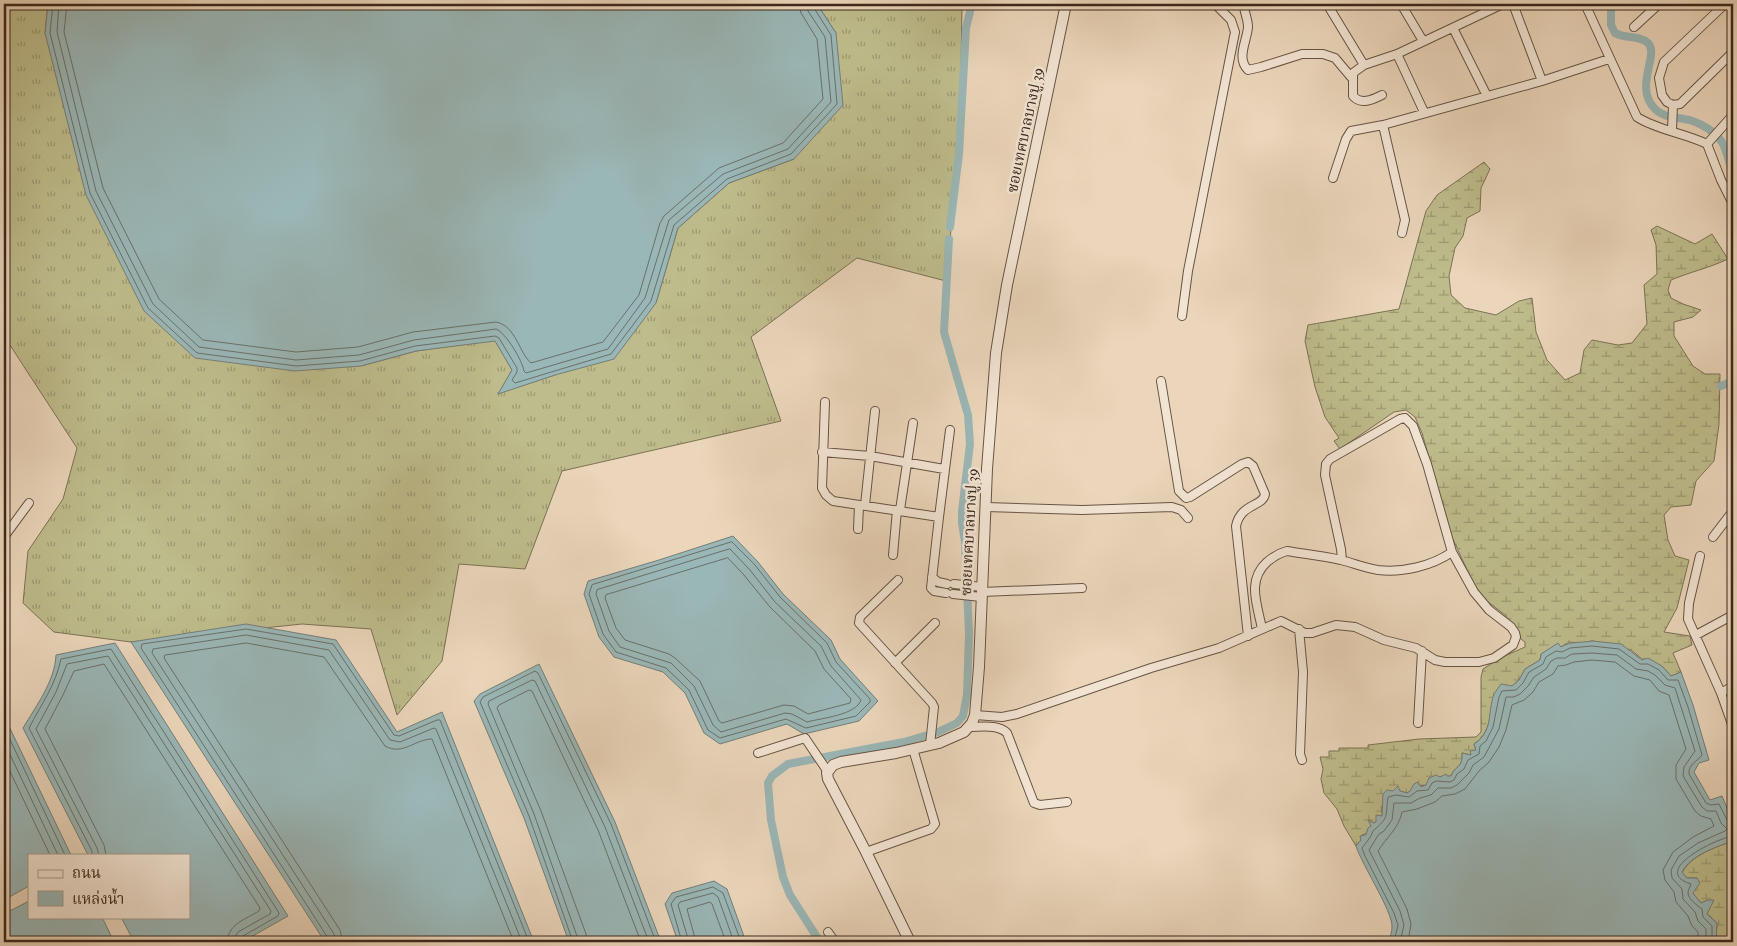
<svg xmlns="http://www.w3.org/2000/svg" width="1737" height="946" viewBox="0 0 1737 946" font-family="'IM FELL Double Pica','Noto Serif Thai',serif">
<style>
.grass{fill:url(#grass-tufts);stroke:#7c7254}
.wetland{fill:url(#wetland-marsh);stroke:#7c7254}
.water{fill:#9ab7b7;stroke:#747e79}
.lines{fill:none;stroke-linecap:round;stroke-linejoin:round}
.shore{stroke:#6a706a;stroke-width:1}
.canal{stroke:#9ab7b7;stroke-width:8}
.minor-casing{stroke:#675444;stroke-width:10}
.tertiary-casing{stroke:#675444;stroke-width:12}
.minor{stroke:#f2e4d3;stroke-width:8}
.tertiary{stroke:#f2e4d3;stroke-width:10}
.labels{text-anchor:middle;stroke-width:5;stroke-linejoin:round;paint-order:stroke}
.street-label{font-size:15px;fill:#3b281c;stroke:#f2e4d3}
</style>
<defs>
<pattern id="grass-tufts" width="24" height="20" patternUnits="userSpaceOnUse" patternTransform="scale(1.25)"><rect width="24" height="20" fill="#bebc8c"/><path d="M3 7l-1-3M5 7V3M7 7l1-3M15 17l-1-3M17 17v-4M19 17l1-3" fill="none" stroke="#9c9972"/></pattern>
<pattern id="wetland-marsh" width="20" height="14" patternUnits="userSpaceOnUse" patternTransform="scale(1.25)"><rect width="20" height="14" fill="#bebc8c"/><path d="M1 5h8M5 5V1M11 12h8M15 12V8" fill="none" stroke="#9c9972"/></pattern>
</defs>
<rect width="100%" height="100%" fill="#ebd6bb"/>
<filter id="stains"><feTurbulence type="fractalNoise" baseFrequency=".004" numOctaves="4"/><feColorMatrix values="0 0 0 0 .2 0 0 0 0 .09 0 0 0 0 .02 0 0 0 .5 -.17"/></filter>
<radialGradient id="worn" r=".72"><stop offset=".6" stop-color="#630" stop-opacity="0"/><stop offset="1" stop-color="#630" stop-opacity=".3"/></radialGradient>
<path class="grass" d="M4 4H48L45 33 361 366 416 351 495 340 512 370 499 393 555 375 656 303 678 228 729 183 794 159 836 33 817 4H962L960 136 946 281 857 258 751 337 781 421 562 471 525 569 459 564 442 661 397 715 371 629 302 624 131 642 54 632 23 603 28 551 63 499 77 448 4 336Z"/>
<path class="wetland" d="M1484 162 1490 169 1481 188 1480 211 1467 218 1463 236 1455 248 1449 276 1451 295 1465 308 1496 315 1519 301 1532 298 1536 332 1547 360 1565 380 1580 373 1584 350 1592 340 1618 345 1632 343 1647 324 1644 285 1657 274 1656 245 1651 230 1657 226 1695 244 1712 234 1728 259C1709 268 1690 272 1671 280L1668 290 1671 298 1683 304 1701 310 1693 317 1674 322V336L1693 366 1705 374H1720L1719 424 1714 461 1696 481 1691 505 1671 507 1664 515 1668 540 1675 556 1689 560 1677 608 1664 632 1690 636 1692 645 1673 653 1681 672 1671 676 1662 666 1643 660 1631 650 1592 641 1581 643 1569 642 1561 647 1558 644 1541 654 1540 660 1525 669 1519 680 1512 686 1494 695C1491 713 1490 734 1474 744L1476 751 1471 755 1462 753C1463 769 1455 765 1451 776L1440 777 1436 776 1426 785 1419 786 1407 793 1400 791 1382 806V816L1377 819 1376 823H1374L1369 820 1371 826 1367 833 1362 835 1361 840 1356 846 1344 826 1337 809 1324 793 1321 779 1323 769 1320 757H1329V751H1339V748H1368V745L1419 739 1476 737 1481 732V677L1483 669 1500 658 1525 647V642L1521 639 1505 615 1483 598 1473 583 1452 537 1422 433 1415 417 1406 410 1394 412 1340 449 1334 441 1339 438 1325 417 1315 387 1305 341 1308 325 1399 309 1426 211 1437 195Z
M1733 841V942H1716L1717 923 1707 914 1710 906 1708 900 1701 903 1692 893 1697 878H1687L1682 873C1691 855 1716 847 1733 841Z"/>
<path class="water" d="M48 4H817L836 33 843 105 794 159 729 183 678 228 656 303 614 359 555 375 498 394 512 370 495 341 416 351 361 366 295 371 195 358 144 311 86 195 45 33Z
M733 536 758 562 783 594 831 640 840 659 878 701 859 721 804 734 787 724 720 744 704 733 685 693 663 672 614 657 599 637 584 594 588 581 659 560Z
M246 624 336 640 397 732 442 712 534 942H325L131 642Z
M1592 641 1621 644 1642 660 1648 658 1662 666 1671 676 1681 672 1693 705 1709 760 1699 763 1694 772 1710 800 1722 796 1733 822V841C1716 847 1691 855 1682 872L1687 878H1697L1700 883 1693 893 1701 903 1708 900H1714L1707 914 1717 923 1716 942H1389C1390 937 1392 932 1392 927 1393 912 1362 865 1356 846L1361 840 1360 836 1366 835 1368 828 1371 826 1368 820 1374 823 1376 822V815L1382 816 1383 794 1387 790 1393 791 1398 786 1400 791 1407 793 1410 791 1414 784 1417 782 1421 787 1426 785 1429 778 1436 775 1440 777 1446 774 1447 776H1451C1455 765 1463 769 1462 753L1471 755 1470 751 1476 750 1474 744C1494 731 1487 713 1494 694 1496 691 1499 687 1501 684L1512 686 1519 680 1525 669 1540 660 1541 654 1558 643 1561 647C1571 641 1581 643 1592 641Z
M115 643 288 916 242 942H134L121 917H189V855H88L23 728C36 706 55 681 56 655Z
M539 664 615 822 661 942H569L524 818 474 701 480 694Z
M4 716 71 855H29V886L4 900Z
M714 881 727 889 746 942H678L665 904 672 893Z
M29 901V917H102L114 942H4V914Z"/>
<g class="lines">
<path class="shore" d="M53 4 50 33 90 193 148 308 197 353 296 366 360 361 415 346 495 336 499 338 517 368V372L512 380 515 383 611 354 651 301 674 225 727 179 791 154 837 104 831 35 814 8 813 4
M59 4 57 32 96 191 153 304 199 347 296 360 359 355 414 340 496 329C506 333 522 360 524 371L526 373 608 349 645 298 669 220 723 174 788 149 831 102 825 37 808 11 807 4
M67 4 64 32 103 188 159 299 203 340 296 352 358 347 413 332 496 322C516 326 518 351 531 363L603 342 639 295 660 223 664 216 719 168 783 143 823 99 817 39 801 13 799 4
M732 542 755 565 780 597 827 643 836 662 870 699V702L856 716 806 728 786 719 720 738 708 730 689 690 666 668 616 652 603 634 589 594 592 585Z
M730 549 750 570 775 602 821 646 831 666 861 700C856 715 822 718 807 722L792 714 785 713 721 732 713 725 694 686 671 663 620 647 609 631 596 594 597 590Z
M728 558 744 575 770 607 815 651 824 669 851 699 850 703 808 714 794 706 784 705 722 723 719 721 700 681 675 658 669 654 625 640 616 628 605 598 606 595Z
M4 727 65 855
M4 742 58 855
M4 759 50 855
M92 855V851L29 728C41 705 56 684 61 659L111 649 279 913 278 916 243 936 241 942
M99 855 97 848 36 729 56 692 67 664 108 656 271 911 270 914 238 932 235 937V942
M106 855 104 845 45 729 63 695 74 671 104 664 260 908 259 911C246 919 228 924 227 942
M329 942 328 938 141 648 142 644 246 629 333 644 394 735 399 736 437 720H440L529 942
M336 942 334 934 152 653 153 649 246 635 329 650 390 740 400 742 434 728 436 729 522 942
M343 942 340 930 164 658 165 655 246 643 324 657 385 746C403 756 415 739 432 739L514 942
M573 942 529 816 480 702 483 697 535 671 538 673 611 824 656 942
M579 942 534 814 488 704 489 701 532 680 535 681 605 827 649 942
M587 942 586 934 541 811 497 708 499 705 529 690 532 691 598 830 641 942
M682 942 671 904 676 897 713 887 723 893 741 942
M689 942 678 905 680 902 713 893 718 897 734 942
M696 942 687 909 710 902 712 904 726 942
M1394 942 1398 925 1394 913 1365 856 1362 848C1366 842 1371 838 1373 831 1390 816 1385 818 1388 797L1396 795 1409 797 1417 791 1428 790 1432 783 1436 781 1450 782 1454 780 1457 774 1464 769 1468 760 1479 754 1480 746 1486 741 1493 727 1499 697 1502 691 1516 690 1523 683 1529 672 1543 664 1546 657 1556 651 1562 652 1570 648 1592 646 1619 649 1640 664H1648L1659 670 1668 680H1678L1688 707 1702 755C1698 761 1688 764 1689 774L1706 803 1711 805 1719 804 1727 820 1733 822
M1400 942 1404 925 1400 911 1369 850 1379 834 1384 831 1392 820 1394 803H1411L1420 798 1431 795 1438 788H1451L1457 785 1469 773 1473 765 1484 757 1499 729 1506 697H1514L1520 694 1528 686 1534 677 1546 669 1551 661 1557 658H1565L1572 654 1592 653 1617 655 1636 669 1648 671 1655 675 1665 685 1675 688 1695 751 1684 767 1683 776 1702 807 1707 811H1716L1721 823 1727 829 1725 831 1698 843 1679 856 1671 870 1672 878 1682 889 1683 899 1695 912 1698 921 1706 929V942
M1408 942 1411 924 1407 909 1378 851C1386 838 1399 828 1402 812L1417 809 1435 802 1442 796 1455 794 1465 789 1479 771 1489 762 1499 747 1506 730 1512 705 1524 700 1533 692 1539 682 1553 674 1558 666 1566 665 1574 662 1592 660 1615 662 1634 676 1650 680 1659 691 1669 695 1686 749 1676 765V779L1695 811 1701 816 1711 819 1714 826 1693 837 1673 852 1663 870 1665 880 1674 892 1676 902 1688 916 1692 926 1698 932V942
M1712 942V926L1703 917 1702 909C1698 906 1688 899 1688 893 1688 890 1690 887 1691 884 1649 871 1717 838 1733 836"/>
<path class="canal" d="M1611 4V25L1615 33C1625 39 1639 35 1648 43 1660 54 1633 87 1655 109 1663 117 1673 117 1684 119 1698 121 1718 132 1724 146 1728 156 1730 166 1733 176
M950 227 959 154 966 28 970 12
M1721 386 1733 381
M820 942 790 895 783 877 771 820 768 783 772 776 788 764 904 742 938 732 957 723 963 716 967 695 969 633 965 542 962 523V511L970 444 968 415 944 332 949 239"/>
<g class="minor-casing">
<path id="minor" d="M1246 4 1244 7C1245 14 1248 20 1248 27 1247 41 1236 58 1248 70L1261 67 1302 54H1323L1335 58 1351 77
M1327 4 1364 65 1397 54 1424 112
M1401 4 1423 41
M1513 4 1542 81
M1585 4 1637 117C1657 130 1684 133 1707 144L1721 180 1733 204
M1725 4 1664 62 1659 78 1662 95 1667 102 1673 105 1680 104 1733 52
M1634 27 1659 4
M1453 28 1487 96
M1397 54 1503 4
M1364 65 1353 73V96C1361 105 1372 100 1382 95
M1383 125 1405 220 1402 233
M1672 130 1673 105
M1707 144 1733 115
M1333 178 1346 139 1351 131 1383 125 1542 81 1609 59
M1182 316 1188 271 1235 32 1231 20 1215 4
M1161 381 1179 491 1186 498 1190 497 1242 464 1248 462 1253 466 1265 494C1263 507 1241 503 1236 526L1248 636
M825 402 822 488 826 495 833 501 939 517 931 588 934 591 946 593
M822 452 870 456 944 469
M865 505 875 411
M986 507 1082 510 1172 507 1181 510 1188 518
M900 510 913 423
M939 517 950 430
M858 529 859 505
M4 537 29 503
M1713 537 1733 511
M893 555 897 510
M1700 556 1689 603 1688 619 1721 693 1733 727
M932 577 938 582 947 584
M898 580 860 617 859 623 932 703 934 707 930 745
M954 584 982 587
M982 592 1082 588
M953 594 981 597
M1262 629C1258 606 1246 581 1267 562 1273 557 1279 553 1287 551 1305 554 1323 556 1341 560 1353 563 1365 568 1378 570 1402 573 1432 566 1452 552L1427 464 1413 426 1405 418 1400 419 1330 459 1326 464 1325 475 1341 549 1342 560
M1299 629 1303 672 1300 754 1302 760
M1696 635 1733 615
M895 663 935 623
M1721 693 1733 686
M975 715 1002 717 1017 714 1151 668 1219 648 1281 621 1305 633H1312L1336 625 1355 627 1384 640 1416 648 1435 660 1445 662H1479L1494 658 1513 645 1516 637 1515 633 1511 627 1489 610 1474 592 1452 552
M1418 723 1422 651
M969 727C982 727 998 724 1007 733L1034 803 1040 805 1067 802
M758 753 805 738 828 772
M866 852 931 829 935 824 913 749
M828 932 835 942"/>
</g>
<g class="tertiary-casing">
<path id="tertiary" d="M910 942 866 852 828 779 827 773 833 765 841 762 896 753 939 743 964 732 972 723 975 715 979 667 987 469 996 353 1007 285 1066 4"/>
</g>
<use href="#minor" class="minor"/>
<use href="#tertiary" class="tertiary"/>
</g>
<g class="labels">
<g class="street-label">
<text transform="translate(1025 130) rotate(-78)" y="5">ซอยเทศบาลบางปู 39</text>
<text transform="translate(969 532) rotate(-87)" y="5">ซอยเทศบาลบางปู 39</text>
</g>
</g>
<rect width="1737" height="946" fill="none" stroke="#ebd6bb" stroke-width="20"/>
<rect x="5" y="5" width="1727" height="936" fill="none" stroke="#3b281c" stroke-width="2.5"/>
<rect x="10" y="10" width="1717" height="926" fill="none" stroke="#3b281c"/>
<rect x="28" y="854" width="162" height="65" fill="#f2e4d3" stroke="#a9998a"/>
<rect x="38" y="870" width="25" height="8" fill="#f2e4d3" stroke="#a9998a"/>
<text x="72" y="878" font-size="15" fill="#3b281c">ถนน</text>
<rect x="38" y="891" width="25" height="15" fill="#9ab7b7" stroke="#a9998a"/>
<text x="72" y="904" font-size="15" fill="#3b281c">แหล่งน้ำ</text>
<rect width="100%" height="100%" filter="url(#stains)"/>
<rect width="100%" height="100%" fill="url(#worn)"/>
</svg>
